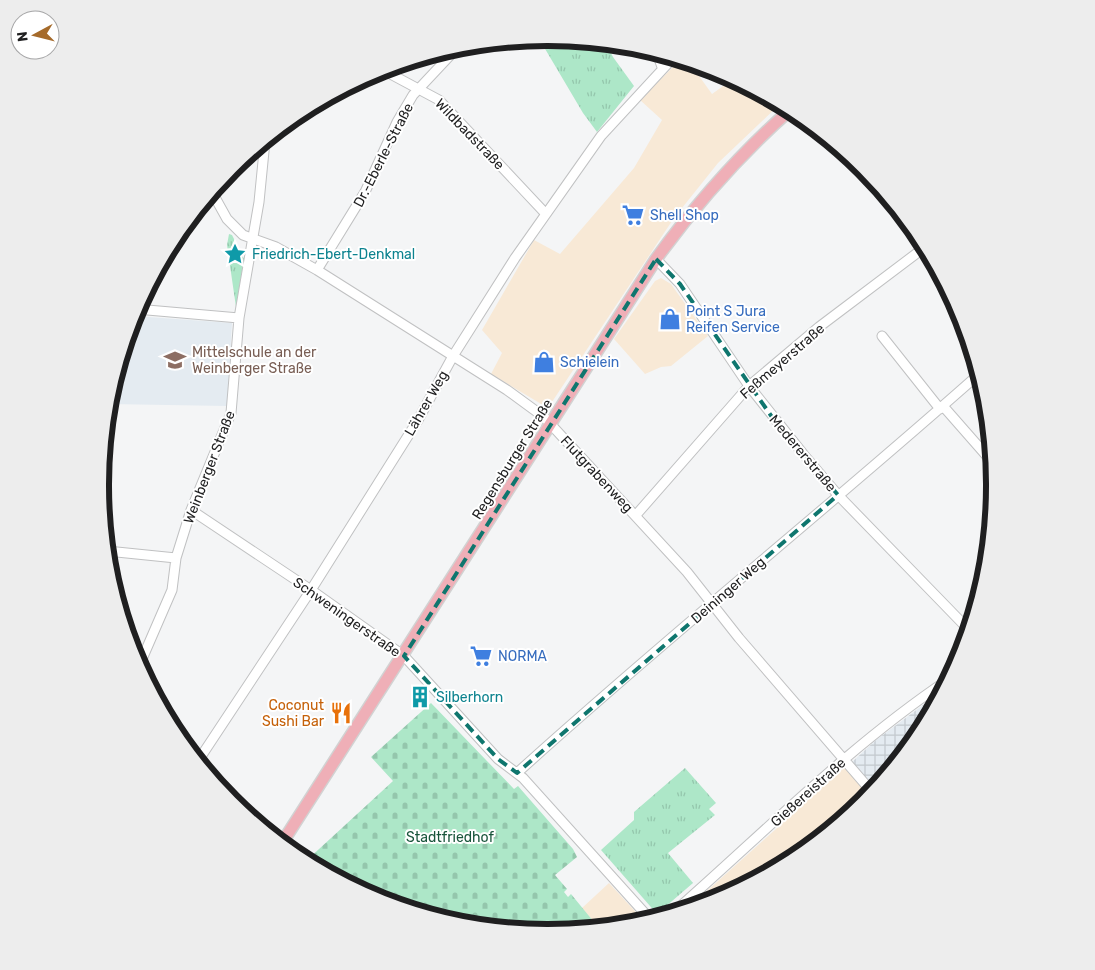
<svg xmlns="http://www.w3.org/2000/svg" width="1095" height="970" viewBox="0 0 1095 970" font-family="Rubik,sans-serif">
<style>
.commercial{fill:#f8e9d6}
.industrial{fill:url(#industrial-grid)}
.built{fill:#e4ebf1}
.grass{fill:url(#grass-tufts)}
.cemetery{fill:url(#cemetery-stones)}
.lines{fill:none;stroke-linecap:round;stroke-linejoin:round}
.minor-casing{stroke:#c0c1c2;stroke-width:11}
.major-casing{stroke:#d2d2d2;stroke-width:14}
.minor{stroke:#fff;stroke-width:9}
.major{stroke:#efafb7;stroke-width:11}
.marked{fill:none;stroke:#0f766e;stroke-width:4;stroke-dasharray:10 6;stroke-linejoin:round}
.labels{text-anchor:middle;stroke-width:4;stroke-linejoin:round;paint-order:stroke}
.street-label{font-size:14px;fill:#1f1f20;stroke:#fff}
.shop-label{font-size:14px;fill:#366cbe;stroke:#fff;text-anchor:start}
.culture-label{font-size:14px;fill:#0d838f;stroke:#fff;text-anchor:start}
.education-label{font-size:14px;fill:#785e54;stroke:#fff;text-anchor:start}
.food-label{font-size:14px;fill:#c56008;stroke:#fff;text-anchor:end}
.park-label{font-size:14px;fill:#19553b;stroke:#fff}
.rim{fill:none;stroke:#1f1f20;stroke-width:6}
</style>
<defs>
<pattern id="industrial-grid" width="8" height="8" patternUnits="userSpaceOnUse" patternTransform="scale(1.25)"><rect width="8" height="8" fill="#e4ebf1"/><path d="M0 4h8M4 0v8" fill="none" stroke="#c3c9ce"/></pattern>
<pattern id="grass-tufts" width="24" height="20" patternUnits="userSpaceOnUse" patternTransform="scale(1.25)"><rect width="24" height="20" fill="#ade7c8"/><path d="M3 7l-1-3M5 7V3M7 7l1-3M15 17l-1-3M17 17v-4M19 17l1-3" fill="none" stroke="#94c6ac"/></pattern>
<pattern id="cemetery-stones" width="16" height="16" patternUnits="userSpaceOnUse" patternTransform="scale(1.25)"><rect width="16" height="16" fill="#ade7c8"/><path d="M2 7V4a2 2 0 0 1 4 0v3zM10 15v-3a2 2 0 0 1 4 0v3z" fill="#94c6ac"/></pattern>
</defs>
<rect width="100%" height="100%" fill="#f4f5f6"/>
<path class="commercial" d="M680 60 689 62 712 94 733 79 780 104 718 163 674 218 548 408 491 374 502 353 482 330 534 240 560 254 634 168 662 120 640 100Z
M661 278 671 284 708 336 671 366 661 367 645 374 614 339 655 281Z
M845 767 869 795 864 802 796 857 718 899 689 907Z
M609 883 644 921 598 927 582 908Z"/>
<path class="industrial" d="M942 691 919 734 874 789 852 762 876 740Z"/>
<path class="built" d="M134 316 232 323 227 406 108 404Z"/>
<path class="grass" d="M545 38 606 43 613 57 634 86 597 132 583 113 541 42Z
M229 234 232 235 244 259 236 307 227 245Z
M685 768 716 803 709 809 715 815 668 853 693 883 657 914 601 850 634 820V812Z"/>
<path class="cemetery" d="M431 703 514 789 518 786 573 849 577 857 555 875 567 889 564 892 568 897 571 894 598 927 562 931 560 928 556 932H547L460 924 376 898 306 861 393 781 371 757Z"/>
<g class="lines">
<g class="minor-casing">
<path id="minor" d="M657 53 662 67
M383 70 439 100 545 213
M212 192 227 219 243 235 276 247 317 270 507 390 544 417 687 572 739 638 872 792
M656 259 680 284 749 386 804 455 838 495 969 630
M317 270 365 192 397 122 413 95 458 47
M136 309 239 318
M882 336 940 409
M943 406 993 463
M191 510 311 590 404 656 498 759 523 778 650 919
M636 515 749 386 819 327 925 247
M107 551 176 558
M139 666 172 590 176 558 191 510 231 413 239 318 259 202 265 141
M198 761 311 590 418 420 453 356 515 258 601 136 673 58
M517 773C668 636 827 509 979 374
M674 912C764 833 849 746 949 679"/>
</g>
<g class="major-casing">
<path id="major" d="M282 843 656 259C696 204 739 155 790 110"/>
</g>
<use href="#minor" class="minor"/>
<use href="#major" class="major"/>
</g>
<path class="marked" d="M656 259 680 284 774 420 838 495 517 773 498 759 404 656Z"/>
<defs>
<g id="supermarket-bare" transform="scale(1.725)"><path d="M-6-5.5h2.5l.6 2H6L4.5 2H-2.5L-4.4-4H-6ZM-1.5 3.2a1.3 1.3 0 1 0 .1 0ZM3 3.2a1.3 1.3 0 1 0 .1 0Z" fill="#3f7fe0" stroke="#fff" stroke-width="2.5" paint-order="stroke"/></g>
<g id="sight-bare" transform="scale(1.725)"><path d="M0-6L1.8-2.2L6-1.7L2.9 1.2L3.7 5.4L0 3.3L-3.7 5.4L-2.9 1.2L-6-1.7L-1.8-2.2Z" fill="#0f9aa8" stroke="#fff" stroke-width="2.5" paint-order="stroke"/></g>
<g id="shop-bare" transform="scale(1.725)"><path d="M-5-2.5h2.3a2.7 3.5 0 0 1 5.4 0H5L5.5 6h-11ZM-1.5-2.5h3a1.5 2.3 0 0 0-3 0Z" fill="#3f7fe0" stroke="#fff" stroke-width="2.5" paint-order="stroke"/></g>
<g id="school-bare" transform="scale(1.725)"><path d="M0-5L7-2L0 1L-7-2ZM-4 1L0 2.5L4 1V4Q0 6-4 4Z" fill="#8d6e63" stroke="#fff" stroke-width="2.5" paint-order="stroke"/></g>
<g id="building-bare" transform="scale(1.725)"><path d="M-4-6H4V6H1V3H-1V6H-4ZM-2.5-4.3h1.7v1.8h-1.7ZM.8-4.3h1.7v1.8H.8ZM-2.5-1h1.7V.8h-1.7ZM.8-1h1.7V.8H.8Z" fill="#0f9aa8" stroke="#fff" stroke-width="2.5" paint-order="stroke"/></g>
<g id="restaurant-bare" transform="scale(1.725)"><path d="M-5-6h1v4h1v-4h1v4h1v-4h1v5L-1.5 .5V6h-2V.5L-5-1ZM5-6V6H3V1.5H1.5Q1.5-4 5-6Z" fill="#e8710a" stroke="#fff" stroke-width="2.5" paint-order="stroke"/></g>
</defs>
<g fill-rule="evenodd">
<use href="#supermarket-bare" x="633" y="215"/>
<use href="#sight-bare" x="235" y="254"/>
<use href="#shop-bare" x="670" y="319"/>
<use href="#school-bare" x="175" y="360"/>
<use href="#shop-bare" x="544" y="362"/>
<use href="#supermarket-bare" x="481" y="656"/>
<use href="#building-bare" x="420" y="697"/>
<use href="#restaurant-bare" x="341" y="713"/>
</g>
<g class="labels">
<g class="street-label">
<text transform="translate(470 134) rotate(46)" y="5">Wildbadstraße</text>
<text transform="translate(383 155) rotate(-63)" y="5">Dr.-Eberle-Straße</text>
<text transform="translate(782 361) rotate(-41)" y="5">Feßmeyerstraße</text>
<text transform="translate(426 403) rotate(-60)" y="5">Lährer Weg</text>
<text transform="translate(803 453) rotate(50)" y="5">Medererstraße</text>
<text transform="translate(512 459) rotate(-58)" y="5">Regensburger Straße</text>
<text transform="translate(209 467) rotate(-69)" y="5">Weinberger Straße</text>
<text transform="translate(597 474) rotate(47)" y="5">Flutgrabenweg</text>
<text transform="translate(728 590) rotate(-41)" y="5">Deininger Weg</text>
<text transform="translate(347 617) rotate(35)" y="5">Schweningerstraße</text>
<text transform="translate(808 792) rotate(-42)" y="5">Gießereistraße</text>
</g>
<g class="shop-label">
<text x="650" y="220">Shell Shop</text>
<text x="686" y="316">Point S Jura<tspan x="686" dy="16">Reifen Service</tspan></text>
<text x="560" y="367">Schielein</text>
<text x="498" y="661">NORMA</text>
</g>
<g class="culture-label">
<text x="252" y="259">Friedrich-Ebert-Denkmal</text>
<text x="436" y="702">Silberhorn</text>
</g>
<g class="education-label">
<text x="192" y="357">Mittelschule an der<tspan x="192" dy="16">Weinberger Straße</tspan></text>
</g>
<g class="food-label">
<text x="324" y="710">Coconut<tspan x="324" dy="16">Sushi Bar</tspan></text>
</g>
<g class="park-label">
<text x="450" y="842">Stadtfriedhof</text>
</g>
</g>
<path d="M0 0H1095V970H0ZM547 46H548A438 438 0 0 1 986 484V486A438 438 0 0 1 548 924H547A438 438 0 0 1 109 486V484A438 438 0 0 1 547 46Z" fill="#ededed" fill-rule="evenodd"/>
<path class="rim" d="M547 46H548A438 438 0 0 1 986 484V486A438 438 0 0 1 548 924H547A438 438 0 0 1 109 486V484A438 438 0 0 1 547 46Z"/>
<g transform="translate(35 35) rotate(263)"><circle r="24" fill="#ffffff" stroke="#a5a5a6"/>
<path d="M0-4L9 19L0 12L-9 19Z" fill="#a56a2a"/>
<text y="-8" font-size="14" font-weight="bold" text-anchor="middle" fill="#1f1f20">N</text>
</g>
</svg>
